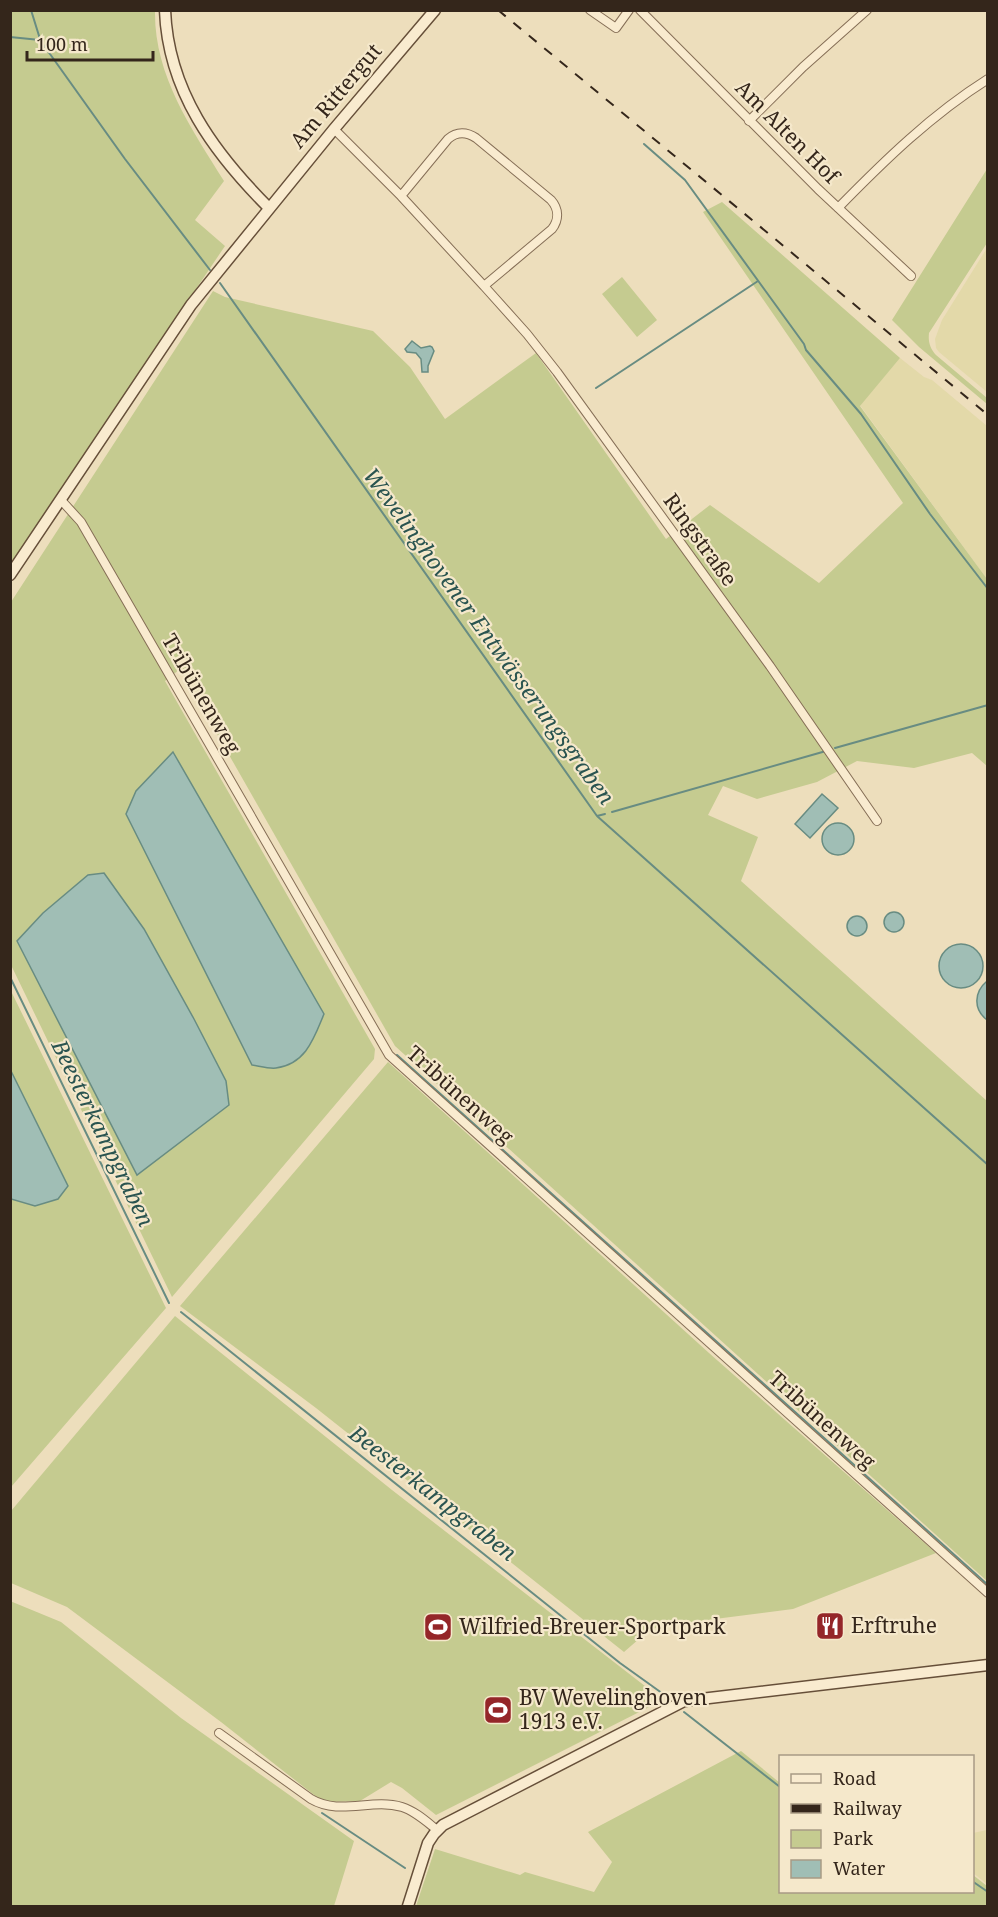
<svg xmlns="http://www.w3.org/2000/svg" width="998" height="1917" viewBox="0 0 998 1917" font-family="'Noto Serif',serif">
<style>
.farmland{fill:#e3d9a9}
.green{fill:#c5cb90;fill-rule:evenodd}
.water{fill:#a0beb5;stroke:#688c82;stroke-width:1.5}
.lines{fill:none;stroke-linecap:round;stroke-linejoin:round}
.stream{stroke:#688c82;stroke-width:2}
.street-casing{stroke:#856e56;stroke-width:10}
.secondary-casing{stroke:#664f39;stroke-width:13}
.street{stroke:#f9ebcf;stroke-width:8}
.secondary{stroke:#f9ebcf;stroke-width:10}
.rail{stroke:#34261b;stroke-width:2;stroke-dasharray:10 10;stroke-linecap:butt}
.labels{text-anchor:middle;stroke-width:4.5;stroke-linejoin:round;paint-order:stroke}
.street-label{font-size:21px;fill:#34261b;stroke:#f5e8cb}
.poi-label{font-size:21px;fill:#34261b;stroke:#f5e8cb;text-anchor:start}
.water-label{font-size:22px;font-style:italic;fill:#2a5450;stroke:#f5e8cb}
</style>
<rect width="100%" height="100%" fill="#eddebc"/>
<path class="farmland" d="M987 248V392L939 352 936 348 935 339 942 320Z
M900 358 924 377 932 380 987 426V579L860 405Z
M987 1830H988L987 1884 972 1872 973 1833Z"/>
<path class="green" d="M11 11H155C154 75 191 128 224 181L195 220 225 246 11 563Z
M987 169V243L929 333C928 342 930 348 936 355L987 398V404L919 347 892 320Z
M722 202 900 358 860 406 987 579V766L972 753 914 768 857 761 817 782 757 799 723 786 708 815 758 837 741 881 987 1101V1581L395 1046 180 669 165 681 375 1049 374 1059 172 1297 11 965V602L213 291 225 297 373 331 410 367 445 419 536 353 666 539 710 505 819 583 903 503 703 212ZM103 873 144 929 194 1019 226 1081 229 1105 138 1174 17 941 43 913 88 875Z
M622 277 657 320 637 337 602 294Z
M10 989 166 1308 11 1487V1199L35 1206 68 1186 11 1071Z
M388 1062 709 1353 936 1553 793 1609 660 1626 647 1632 624 1652 316 1408 180 1306Z
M175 1316 392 1490 663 1700 436 1815 402 1788 391 1782 360 1801 323 1802 221 1722 67 1607 11 1583V1511Z
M10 1601 61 1622 181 1718 354 1841 334 1906H11Z
M741 1751 780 1783V1892H972L973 1875 987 1886V1906H416L435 1849 520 1875 525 1872 594 1892 612 1862 588 1832Z"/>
<path class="water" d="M412 341 421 348 430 346 432 347 434 351 428 366V372H422L421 359 416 353 407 352 405 349Z
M173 752 324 1014C314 1038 306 1064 276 1068 269 1069 259 1066 252 1065L126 814 136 791Z
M822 794 838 808 810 838 795 824Z
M822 839a16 16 0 1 1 32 0a16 16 0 1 1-32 0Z
M104 873 144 929 194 1019 226 1081 229 1105 137 1175 17 941 43 913 88 875Z
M884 922a10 10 0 1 1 20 0a10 10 0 1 1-20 0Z
M847 926a10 10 0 1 1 20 0a10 10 0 1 1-20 0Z
M939 966a22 22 0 1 1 44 0a22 22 0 1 1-44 0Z
M987 981V1020C973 1009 974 992 987 981Z
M11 1071 68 1186 58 1199 35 1206 11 1199Z"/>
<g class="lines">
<path class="stream" d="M31 10 40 39
M10 37 40 40 125 159 210 270
M644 144 685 180 804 344 806 350 861 414 930 514 988 589
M220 283 597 816 988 1165
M596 388 758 281
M835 748 988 705
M612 812 826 751
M597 816 605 814
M10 977 169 1303
M397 1055 988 1585
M181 1312 620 1663 666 1696
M684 1712 780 1787
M322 1813 405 1868
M972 1881 988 1892"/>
<g class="street-casing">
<path id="street" d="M590 10 616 28 629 10
M640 10 818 189 911 276
M749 121 803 67 867 10
M334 129 401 196 484 286 552 229C559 220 559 209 551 200L476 138C467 132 457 131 448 139L401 196
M838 208C884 161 931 115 988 79
M484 286 527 334 557 372 770 666 877 821
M61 500 81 522 389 1055 988 1593
M219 1733 311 1799C340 1816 371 1798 402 1807 415 1811 427 1822 437 1830"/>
</g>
<g class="secondary-casing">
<path id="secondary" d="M165 10C168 91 214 153 269 208
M10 575 191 305 334 129 435 10
M408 1906 428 1843 434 1834 443 1825 684 1701 988 1665"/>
</g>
<use href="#street" class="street"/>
<use href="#secondary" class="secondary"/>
<path class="rail" d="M498 10 988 415"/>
</g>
<defs>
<g id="restaurant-square" transform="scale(1.5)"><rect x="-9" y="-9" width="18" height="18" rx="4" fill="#942629" stroke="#f5e8cb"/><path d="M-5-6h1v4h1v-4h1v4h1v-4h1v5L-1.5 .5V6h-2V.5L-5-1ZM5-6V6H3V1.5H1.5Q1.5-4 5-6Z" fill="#fff"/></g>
<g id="stadium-square" transform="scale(1.5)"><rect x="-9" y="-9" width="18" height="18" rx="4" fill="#942629" stroke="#f5e8cb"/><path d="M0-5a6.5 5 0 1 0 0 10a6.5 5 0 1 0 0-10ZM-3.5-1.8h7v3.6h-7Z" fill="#fff"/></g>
</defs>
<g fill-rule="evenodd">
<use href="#restaurant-square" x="830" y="1626"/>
<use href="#stadium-square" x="438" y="1627"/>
<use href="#stadium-square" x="498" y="1710"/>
</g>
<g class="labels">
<g class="street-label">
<text transform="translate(336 96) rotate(-50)" y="7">Am Rittergut</text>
<text transform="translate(787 132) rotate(45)" y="7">Am Alten Hof</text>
<text transform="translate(700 540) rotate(54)" y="7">Ringstraße</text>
<text transform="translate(201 694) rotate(60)" y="7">Tribünenweg</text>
<text transform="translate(460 1095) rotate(42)" y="7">Tribünenweg</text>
<text transform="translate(822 1420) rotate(42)" y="7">Tribünenweg</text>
</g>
<g class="poi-label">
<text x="851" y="1633">Erftruhe</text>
<text x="459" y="1634">Wilfried-Breuer-Sportpark</text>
<text x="519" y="1705">BV Wevelinghoven<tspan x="519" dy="24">1913 e.V.</tspan></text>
</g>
<g class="water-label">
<text transform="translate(489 636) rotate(54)" y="8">Wevelinghovener Entwässerungsgraben</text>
<text transform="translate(103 1133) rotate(64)" y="8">Beesterkampgraben</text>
<text transform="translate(433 1493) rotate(38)" y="8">Beesterkampgraben</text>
</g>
</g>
<rect width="998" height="1917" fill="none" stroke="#34261b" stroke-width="24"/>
<rect x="779" y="1755" width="195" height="138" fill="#f5e8cb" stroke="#a89a85" stroke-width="1.5"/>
<rect x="791" y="1774" width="30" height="9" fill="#f9ebcf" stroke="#a89a85" stroke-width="1.5"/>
<text x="833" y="1785" font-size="18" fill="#34261b">Road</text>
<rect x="791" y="1804" width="30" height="9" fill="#34261b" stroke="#a89a85" stroke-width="1.5"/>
<text x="833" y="1815" font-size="18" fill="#34261b">Railway</text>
<rect x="791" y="1830" width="30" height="18" fill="#c5cb90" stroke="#a89a85" stroke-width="1.5"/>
<text x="833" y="1845" font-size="18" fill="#34261b">Park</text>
<rect x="791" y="1860" width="30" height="18" fill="#a0beb5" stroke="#a89a85" stroke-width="1.5"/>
<text x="833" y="1875" font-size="18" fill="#34261b">Water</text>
<path d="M27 51v9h126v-9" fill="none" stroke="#34261b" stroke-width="3"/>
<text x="36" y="51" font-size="18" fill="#34261b" stroke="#f5e8cb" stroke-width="4.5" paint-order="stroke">100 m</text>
</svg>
